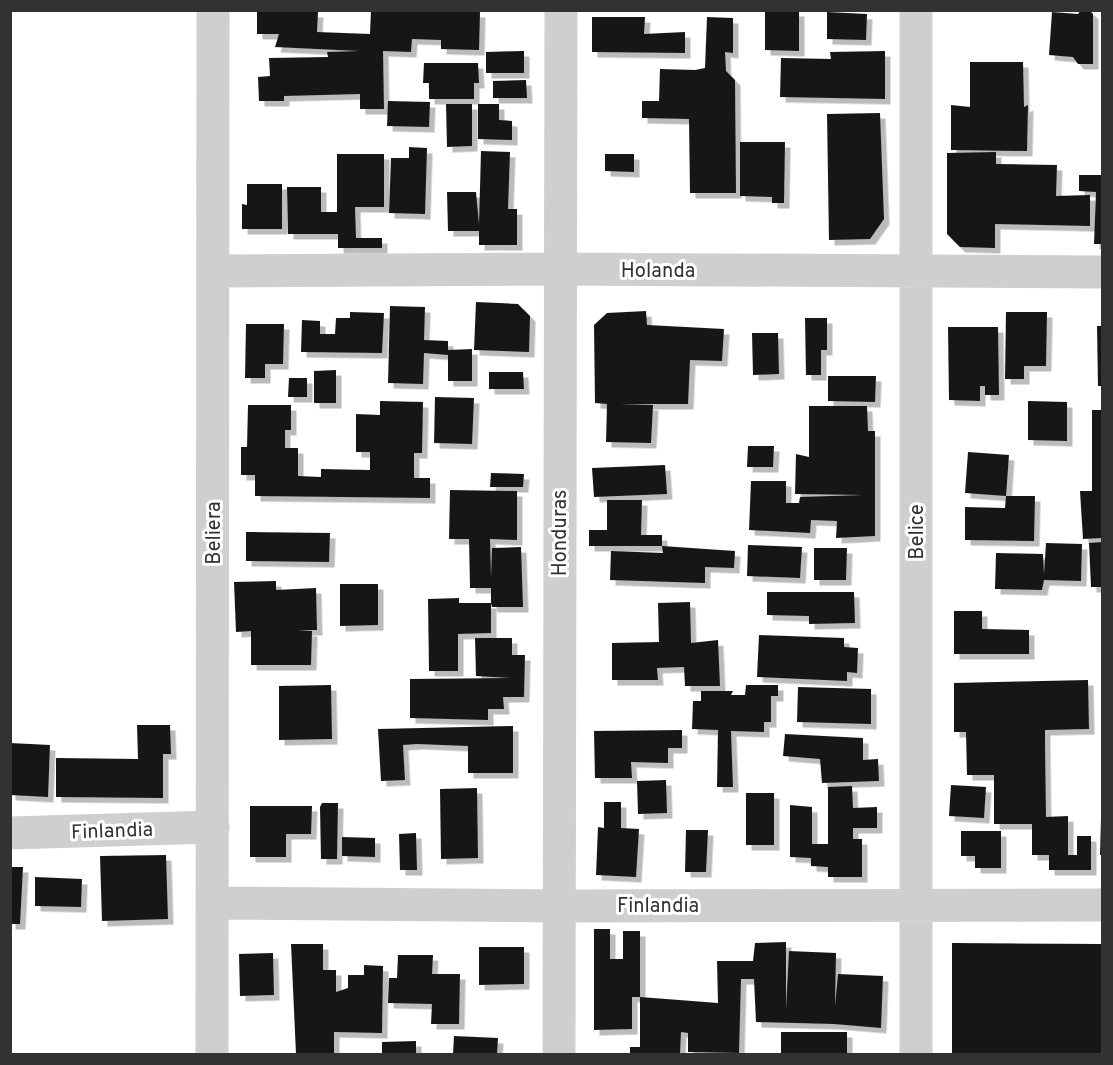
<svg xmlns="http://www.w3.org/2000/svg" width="1113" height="1065" viewBox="0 0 1113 1065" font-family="Overpass,sans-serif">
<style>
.building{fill:#191919;filter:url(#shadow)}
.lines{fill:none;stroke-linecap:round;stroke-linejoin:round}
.street{stroke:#cfcfcf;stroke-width:33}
.labels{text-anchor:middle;stroke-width:6;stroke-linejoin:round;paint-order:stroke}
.street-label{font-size:20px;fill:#323232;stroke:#fff}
</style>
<defs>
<filter id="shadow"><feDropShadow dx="5.5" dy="5.5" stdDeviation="0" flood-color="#0004"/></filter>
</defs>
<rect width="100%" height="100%" fill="#fff"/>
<path class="building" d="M257 10 318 12 317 32 370 34 371 10 480 12 479 50 441 49V40L412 39 411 52 383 51 384 109H360V94L284 96V101H259L258 77 270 76 269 58 328 57 327 52 359 51 275 47 279 34H257Z
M1081 10H1089L1093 14V64H1078L1073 57 1049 55 1052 12 1078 14Z
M765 11H799V51L765 50Z
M827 12 867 14 866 40 827 39Z
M592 17H645L644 34 685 32V53L592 52Z
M707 17 733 18V53L725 52 726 71 735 80 736 193H690L689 119 642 118V101H659L660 69 695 70 705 68Z
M524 51V73H486V52Z
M885 51V99L780 97 781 58 831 59 830 52Z
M970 62H1023L1024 107 1028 105 1027 151 951 150V105L970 107Z
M424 63H478L479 83H474V99H429V83H423Z
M526 80 527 98H493V81Z
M388 101 430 102 429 127 387 126Z
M446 104H472V146L447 147Z
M478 104H499V120L512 121V140L478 139Z
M880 113 884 219 870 239 829 240 827 114Z
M740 142H785L784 203H772V197L740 196Z
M409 147 427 148 425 214 389 213 391 158H409Z
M481 151 510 152 508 209H517V245H479V231H448L447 192H476L479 224Z
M996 152V164L1057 165 1056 196 1090 195V226L995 224V248L960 247 947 234V153Z
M337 154H384V207H355L356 238H382V248H338V234H288L287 187H321V212H337Z
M605 154H634V172L605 171Z
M1079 175H1102V244H1094L1096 192 1079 191Z
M247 184H282V229H242V204L247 205Z
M476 302 518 304 530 316 529 352 474 350Z
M390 306 425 307 424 340 448 341V350L472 349V381H448V355L424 353 423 384 388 383Z
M646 311 647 325 724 329 722 361 690 360 688 404H620L653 405 651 443 606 442 607 404 595 403 594 325 607 313Z
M350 312 384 313 382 353 301 352 302 320 320 321V334H335L336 318H350Z
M1006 312H1047L1046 366H1024V379H1005Z
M805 318H827V350H821V375H806Z
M246 324H284L283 364H265V378H245Z
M1097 326H1102V386H1098Z
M948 327H998L999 395H985V386H980V401L949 400Z
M752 333H778L779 374 753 375Z
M336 370V403H314V371Z
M489 372H523L524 389H489Z
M828 376H876L875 402 828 401Z
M289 378H307V397H288Z
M435 397 474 398 472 444 434 443Z
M380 401 423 402 422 453H414V478H430V498L255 496V475H241V447H247L248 405H291V430H285V448H298V476L321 477V469L370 470V452H356V414L380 415Z
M1028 401 1067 402V441L1028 440Z
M809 406H867L868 431H875V536L836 538 837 521 811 520 810 533 749 530 751 481H786V503H799L800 497 863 495 795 494 796 454 809 457Z
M1092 410H1102V538L1083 539 1080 491H1092Z
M748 446H774L773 467H747Z
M968 452 1009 455 1006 496 965 493Z
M665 465 667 494 594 497 592 468Z
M491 473 524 474 523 487H490Z
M450 490 517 491V540L490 539 491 577 492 548 521 547 523 607H492L491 603V588H470L469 539H449Z
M1006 496H1035L1034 541 965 540V507L1005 508Z
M607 500H642L641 535H662V546H589V530H607Z
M246 532 330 533 329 562 246 561Z
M1102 542V587H1091L1089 543Z
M1046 543 1082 544 1081 581 1044 580 1042 590 995 589 996 553 1043 554 1044 574Z
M748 545 802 547 800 578 747 576Z
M662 546 735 551 734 568 705 567V583L610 580 611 551 663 553Z
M814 548H847L846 580H814Z
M276 581V590L316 588 317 630H298L312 631 311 665H251V631L236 632 234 582Z
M340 584H378V625L340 626Z
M767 592H854L855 623 809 624V616L767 615Z
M459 598V603H491V633L458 634V671H429L428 599Z
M690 602 691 643 718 640 720 686H685L684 667 657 668 658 680H612V643L659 642 658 603Z
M954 611H982V629L1029 630V654H954Z
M759 635 844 638V647L858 648 857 673 847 672V681L757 677Z
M475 638H512V655H525L524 697H503L504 709H488V720L410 718V679L512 678 476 676Z
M1088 680 1089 729 1045 730V743L1046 817 1068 816V855H1077V836H1091V870H1049V855H1032V824H994V775H967L966 732H954V683Z
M331 685 332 739 279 740V686Z
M746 685H778V696H771V722H764V732L731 731 733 787H717L718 730 692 729 693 701H701V691H733L731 695H745Z
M798 687 871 689V724L797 722Z
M137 725H170L171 754H163V798L56 797V758L138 759Z
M513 726V773H468V746L417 744 403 745 405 780 381 781 378 729Z
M682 730V748H668V763L631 762 632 778H595L594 731Z
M785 734 863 738V760L878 759 879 781 822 783 820 759 783 756Z
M10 743 50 745 48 797 10 795Z
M666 780 667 813 638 814 637 781Z
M951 785 986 787 984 818 949 816Z
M852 786 853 808 877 807V828H853V839H862V877H828V867L811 866V858L790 857V805L812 807V844H828V787Z
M477 788 478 858 441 859 440 789Z
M746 793H774V845H746Z
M604 802H621V828L639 829 636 877 596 875 598 827 604 828Z
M322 803H338L337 859H321L320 807Z
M250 806H312L311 834H286V857H250Z
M1101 819H1102V855H1100Z
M686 830H708L706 872H685Z
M961 831H1001V868H975V856H961Z
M416 833 417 870H400L399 834Z
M342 837 375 838V857L342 856Z
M166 855 168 919 102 921 100 856Z
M10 867H23L20 924H10Z
M35 877 82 879 81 907 35 906Z
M594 929H610V959H623V931H640V997H632V1029L594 1030Z
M786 942V1009L789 951 836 953 835 1006 838 974 883 976 881 1028 834 1024 756 1022 754 979H741L739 1053 688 1052V1033L681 1032 680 1054H630V1047H640V997L718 1003 717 961H753L755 943Z
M952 943 1102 944V1054H952Z
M291 944H323V970H336V992L348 988V975H364V965L383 966 382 1033 334 1032V1054H296Z
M479 947H524V984L479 985Z
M273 953 274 995 240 996 239 954Z
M398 955H433L432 974H460L459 1024H431L432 1004 388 1003 389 978H397Z
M781 1032H847V1054H781Z
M454 1036 498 1038 497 1054H453Z
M416 1041V1054H382V1042Z"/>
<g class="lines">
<path class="street" d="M213 271 560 269 1102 272
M10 833 213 827
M213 903 558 906 1102 905
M212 1054 213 10
M559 1054 561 10
M916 1054V10"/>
</g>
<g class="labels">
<g class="street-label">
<text x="658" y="277">Holanda</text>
<text transform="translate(916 532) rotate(-90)" y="7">Belice</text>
<text transform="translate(213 533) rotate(-90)" y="7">Beliera</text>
<text transform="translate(559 533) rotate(-90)" y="7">Honduras</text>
<text transform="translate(112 830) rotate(-2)" y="7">Finlandia</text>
<text x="658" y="912">Finlandia</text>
</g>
</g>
<rect width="1113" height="1065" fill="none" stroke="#323232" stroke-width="24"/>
</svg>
